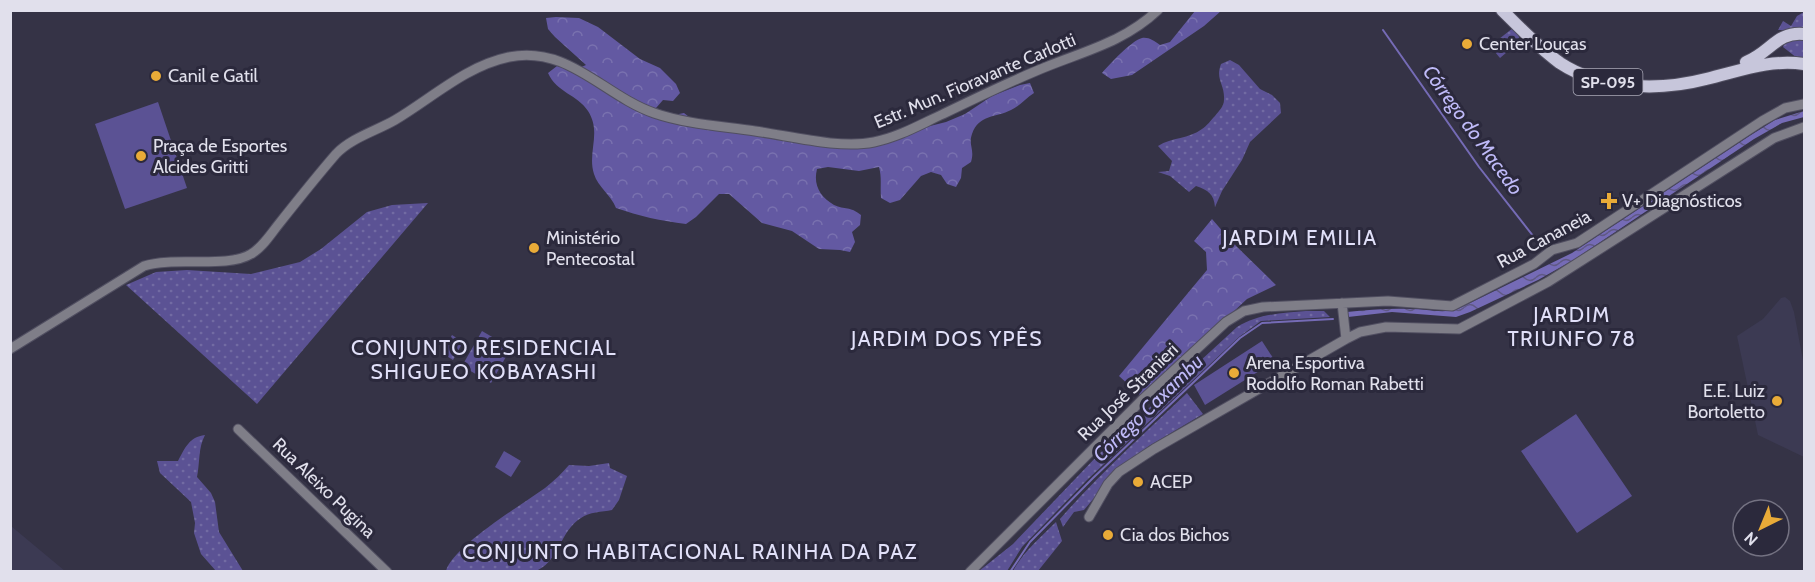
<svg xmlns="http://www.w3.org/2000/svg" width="1815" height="582" viewBox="0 0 1815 582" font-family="Cabin,sans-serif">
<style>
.built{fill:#3c3a53}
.grass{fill:url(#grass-dots)}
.forest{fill:url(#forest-crowns)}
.pitch{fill:#5b5294}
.water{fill:url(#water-waves)}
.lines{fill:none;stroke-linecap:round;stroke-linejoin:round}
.stream{stroke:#756bb6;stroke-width:2}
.tertiary-casing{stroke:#514f61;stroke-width:11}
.primary-casing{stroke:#514f61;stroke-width:14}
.tertiary{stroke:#7f7e88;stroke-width:9}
.primary{stroke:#c7c6db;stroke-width:12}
.poi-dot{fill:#e9ab38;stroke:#2b293c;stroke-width:2}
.labels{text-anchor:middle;stroke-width:6;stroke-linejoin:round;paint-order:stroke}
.shield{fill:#2b293c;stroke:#aaa9b7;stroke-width:1.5}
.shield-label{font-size:16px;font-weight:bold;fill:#e1e0ec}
.poi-label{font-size:18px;fill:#e1e0ec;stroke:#2b293c;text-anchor:start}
.street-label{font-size:18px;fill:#e1e0ec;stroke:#2b293c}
.water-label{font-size:20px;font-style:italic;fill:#bfbaf8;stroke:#2b293c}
.quarter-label{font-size:21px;letter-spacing:1.5px;fill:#e1e0f9;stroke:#2b293c}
</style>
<defs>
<pattern id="grass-dots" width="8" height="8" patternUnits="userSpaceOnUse" patternTransform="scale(1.5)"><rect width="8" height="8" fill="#5b5294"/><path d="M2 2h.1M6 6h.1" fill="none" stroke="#726ba3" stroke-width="1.8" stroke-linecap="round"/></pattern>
<pattern id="forest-crowns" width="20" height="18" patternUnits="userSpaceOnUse" patternTransform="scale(1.5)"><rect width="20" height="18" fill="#6359a2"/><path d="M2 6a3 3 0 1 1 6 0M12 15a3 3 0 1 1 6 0" fill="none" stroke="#7971af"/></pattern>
<pattern id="water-waves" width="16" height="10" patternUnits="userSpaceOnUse" patternTransform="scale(1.5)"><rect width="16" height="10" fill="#756bb6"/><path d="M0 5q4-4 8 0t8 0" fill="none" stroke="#5f5984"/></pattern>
</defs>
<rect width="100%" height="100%" fill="#353346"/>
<path class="built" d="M1785 297 1790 301 1794 312 1804 366V457L1758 435 1737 336 1763 319 1781 298Z
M10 526H11L65 571H11Z"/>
<path class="grass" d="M1804 12V30H1778L1783 21 1791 26 1797 16Z
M1513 28 1518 34 1520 41 1500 58 1490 46Z
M1804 37V59L1797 58 1783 47 1785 41Z
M1230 60 1239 65 1260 89 1272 95 1280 103 1281 113 1250 142 1242 160 1222 191 1215 207C1214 194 1208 190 1196 186L1189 192 1170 176 1158 172 1169 171 1172 161 1158 146C1172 137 1189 139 1202 129 1207 126 1211 120 1215 116 1219 111 1224 106 1224 100 1225 84 1215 80 1221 64Z
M428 203 257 404 126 285 156 272 187 270 251 274 300 262 321 249 367 212 392 205Z
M1306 311H1324L1330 317 1261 321 1239 337 1087 480 1022 547 1007 571H979L1013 544 1098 455 1237 327C1258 314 1282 313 1306 311Z
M482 331 511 348 491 383 462 366Z
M452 335 463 342 453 360 442 353Z
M1187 393 1203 414 1149 446 1121 466 1084 510 1074 512 1063 527 1060 519C1099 474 1144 434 1187 393Z
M205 435C198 448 200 463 197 477L211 493 215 502 219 532 243 571H216L201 554 194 533 195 523 191 502 160 473 157 461H178C185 448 189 437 205 435Z
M609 463 610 468 627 476 619 500 612 510C602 512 589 512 581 518 560 531 560 559 538 570 529 575 462 572 446 571 453 546 523 504 545 488 554 481 562 473 569 465L589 466Z
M1056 522 1062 541 1038 571H1013C1023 552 1041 537 1056 522Z"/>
<path class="forest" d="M1195 11H1221L1204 26 1132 75 1111 79 1102 73C1109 65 1132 40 1142 38 1149 37 1154 41 1160 45L1170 42Z
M556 17 579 18 598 27 640 59 660 68 676 84 680 93 673 101 663 100 656 108 674 115 684 113 693 120 862 143 946 122 965 114 992 96 1020 85 1030 83 1034 93C1026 98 1020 106 1011 110 996 118 979 114 972 134 968 145 975 149 971 162L962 168 961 178 956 187 947 184 941 175 931 172 921 176 900 200 890 203 881 198C880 186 882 178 879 167L859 171 828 167 817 169C813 185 820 197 834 205 845 210 850 206 861 215L860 225 852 232 855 242 850 252 840 250 819 249 792 231 762 223 729 194H719L696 217 686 224C661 221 639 216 616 208 611 195 598 187 594 174 587 152 602 133 588 111 577 94 557 93 548 73L557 66 577 69 586 65 555 37 548 29 546 18Z
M1212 219 1231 241 1276 285 1247 299 1142 397 1119 376 1207 270 1206 252 1194 241Z"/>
<path class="pitch" d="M158 102 187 188 125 209 95 124Z
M1262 341 1275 361 1205 405 1194 385Z
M1576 414 1632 496 1577 533 1521 451Z
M504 451 521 461 511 477 495 467Z"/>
<path class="water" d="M1804 111V117L1782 123 1754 139 1575 259 1538 280 1470 312 1456 317 1392 312 1348 317 1347 312C1368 310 1389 308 1410 309 1427 309 1442 314 1458 309L1572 253 1751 135 1775 120Z"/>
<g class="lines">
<path class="stream" d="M1383 30 1479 167 1541 246
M1010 572 1030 542 1093 478 1240 338 1262 323 1333 319"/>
<g class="tertiary-casing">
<path id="tertiary" d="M1342 303 1346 339
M10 349 144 266C175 256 226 269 251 254 262 248 270 235 278 225 297 201 316 177 336 154 351 138 376 131 395 120 432 98 466 66 509 57 568 45 603 95 654 113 686 124 722 126 755 131 791 136 839 149 874 142 899 137 921 124 943 114 974 99 1005 84 1036 71 1080 52 1122 44 1158 10
M238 429 387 572
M1089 517 1108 484 1119 472 1154 449 1346 339 1360 332 1386 327 1459 329 1548 282 1774 138 1804 127
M970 572 1144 398 1226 322 1244 311 1263 307 1388 301 1452 306 1534 264 1552 250 1577 243 1762 121 1785 108 1804 104"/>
</g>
<g class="primary-casing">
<path id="primary" d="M1502 10C1521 29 1539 48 1560 63 1601 90 1660 91 1706 79 1740 71 1769 59 1804 64
M1746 62C1770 53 1777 31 1804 34"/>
</g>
<use href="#tertiary" class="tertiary"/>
<use href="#primary" class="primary"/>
</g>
<g class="poi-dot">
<circle cx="1467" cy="44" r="6"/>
<circle cx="156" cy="76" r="6"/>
<circle cx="141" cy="156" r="6"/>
<path d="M1606 192h6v6h6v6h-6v6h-6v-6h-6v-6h6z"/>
<circle cx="534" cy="248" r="6"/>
<circle cx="1234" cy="373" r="6"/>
<circle cx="1777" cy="401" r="6"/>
<circle cx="1138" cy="482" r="6"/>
<circle cx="1108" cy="535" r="6"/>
</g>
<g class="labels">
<rect class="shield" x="1573.5" y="69" width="69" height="26" rx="4.5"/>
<g class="shield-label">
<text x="1608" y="88">SP-095</text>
</g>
<g class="poi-label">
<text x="1479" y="50">Center Louças</text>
<text x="168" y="82">Canil e Gatil</text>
<text x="153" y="152">Praça de Esportes<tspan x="153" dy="21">Alcides Gritti</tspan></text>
<text x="1622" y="207">V+ Diagnósticos</text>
<text x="546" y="244">Ministério<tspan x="546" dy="21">Pentecostal</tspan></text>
<text x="1246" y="369">Arena Esportiva<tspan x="1246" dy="21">Rodolfo Roman Rabetti</tspan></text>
<text x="1765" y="397" text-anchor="end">E.E. Luiz<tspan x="1765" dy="21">Bortoletto</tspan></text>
<text x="1150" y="488">ACEP</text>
<text x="1120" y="541">Cia dos Bichos</text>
</g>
<g class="street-label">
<text transform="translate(975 81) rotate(-23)" y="6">Estr. Mun. Fioravante Carlotti</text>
<text transform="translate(1544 239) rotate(-28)" y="6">Rua Cananeia</text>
<text transform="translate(1128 392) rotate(-44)" y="6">Rua José Stranieri</text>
<text transform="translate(324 488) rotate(44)" y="6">Rua Aleixo Pugina</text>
</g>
<g class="water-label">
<text transform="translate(1473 130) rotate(54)" y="7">Córrego do Macedo</text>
<text transform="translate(1148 408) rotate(-44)" y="7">Córrego Caxambu</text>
</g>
<g class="quarter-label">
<text x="1300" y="245">JARDIM EMILIA</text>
<text x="1572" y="322">JARDIM<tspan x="1572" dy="24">TRIUNFO 78</tspan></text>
<text x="947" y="346">JARDIM DOS YPÊS</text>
<text x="484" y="355">CONJUNTO RESIDENCIAL<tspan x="484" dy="24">SHIGUEO KOBAYASHI</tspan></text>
<text x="690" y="559">CONJUNTO HABITACIONAL RAINHA DA PAZ</text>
</g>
</g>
<rect width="1815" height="582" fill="none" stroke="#e1e0ec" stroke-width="24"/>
<g transform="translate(1761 528) rotate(223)"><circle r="28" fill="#2b293c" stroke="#747282" stroke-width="1.5"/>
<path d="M0-4.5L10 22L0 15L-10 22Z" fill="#e9ab38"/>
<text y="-9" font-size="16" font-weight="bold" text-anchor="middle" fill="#e1e0ec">N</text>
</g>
</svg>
